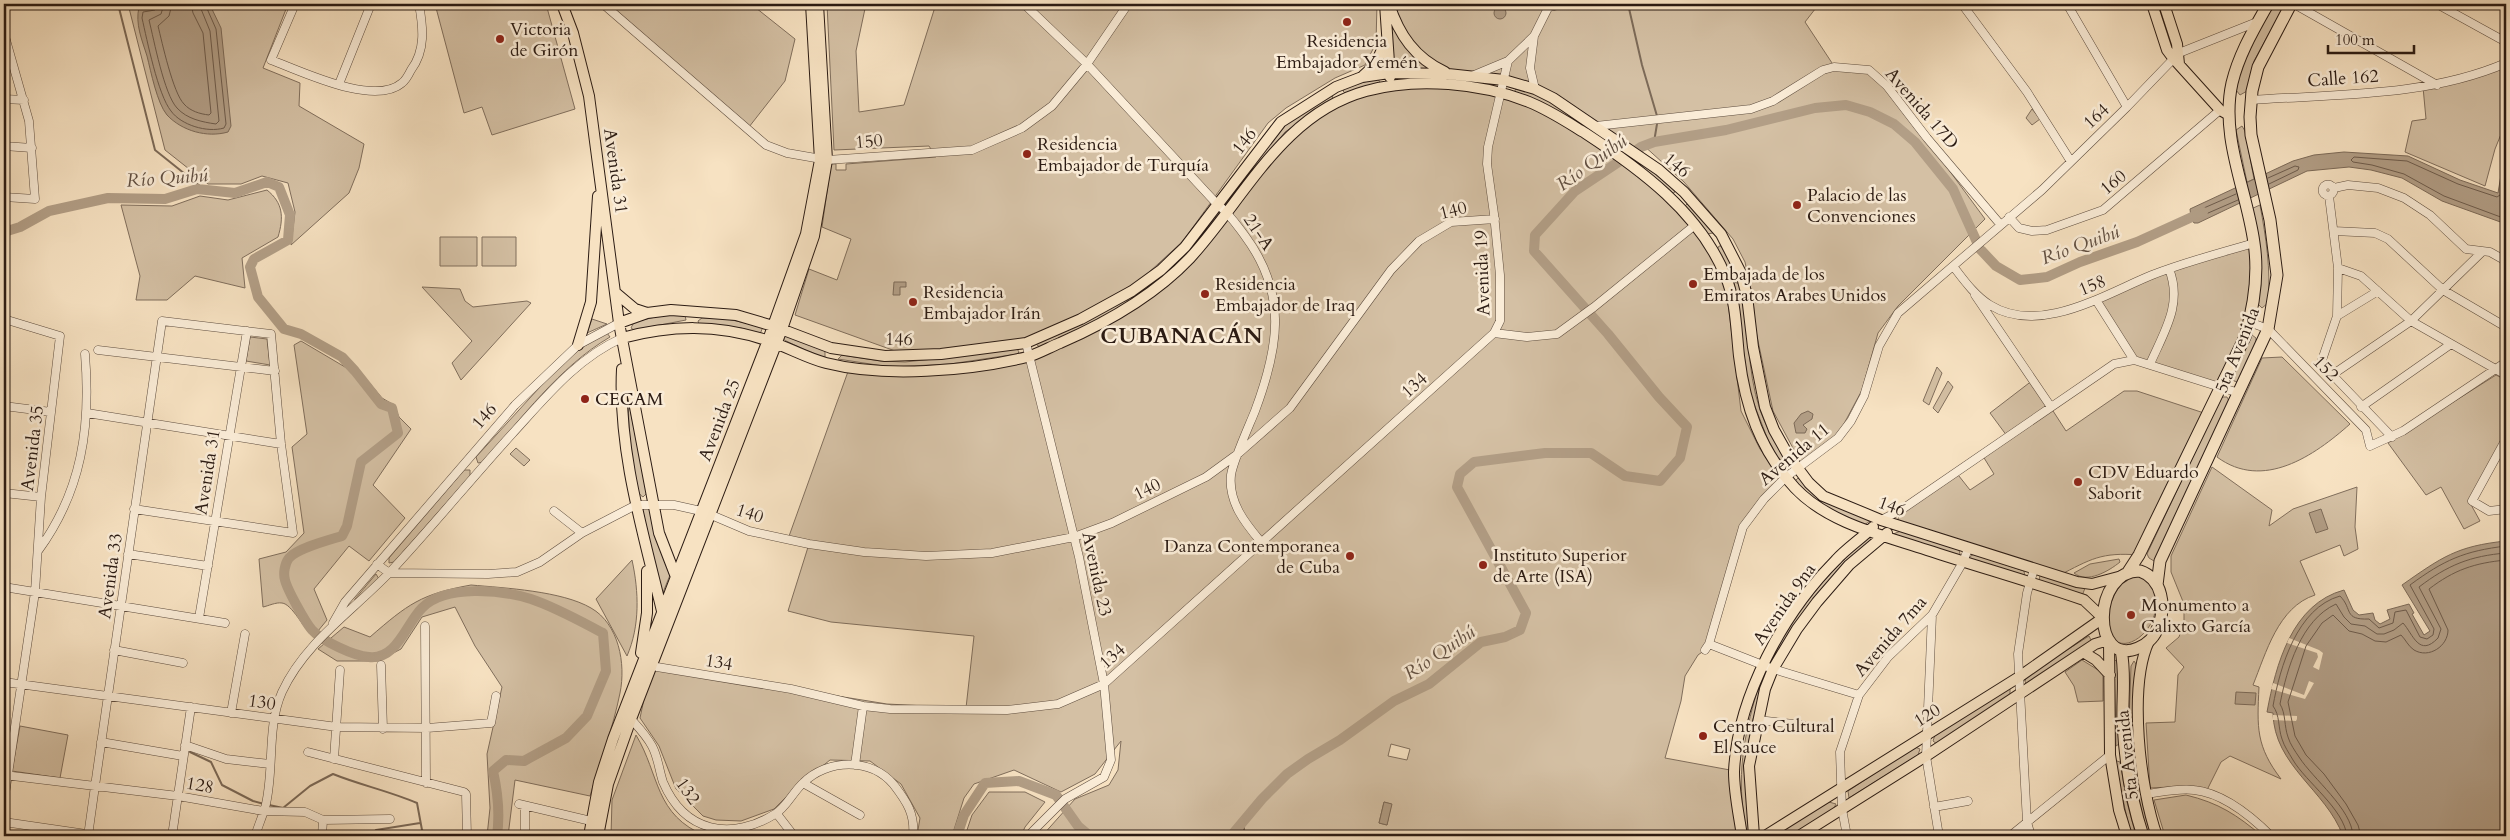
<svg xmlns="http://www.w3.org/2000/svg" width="2510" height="840" viewBox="0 0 2510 840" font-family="Cardo,serif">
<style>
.green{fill:#d4c0a4;stroke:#806e5c;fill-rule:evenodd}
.water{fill:#b29e86;stroke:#7c6a58}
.pier{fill:#f7e2c2}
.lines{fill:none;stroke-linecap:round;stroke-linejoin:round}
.shore{stroke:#6e5c4c;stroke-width:1}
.stream{stroke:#7c6a58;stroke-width:2}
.river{stroke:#b29e86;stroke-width:10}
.minor-casing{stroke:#5e4d3f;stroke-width:9}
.major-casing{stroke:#2b1b13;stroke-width:12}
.highway-casing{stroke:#2b1b13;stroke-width:13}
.minor{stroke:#faecd7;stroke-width:8}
.major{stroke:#f7e2c2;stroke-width:10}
.highway{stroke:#f7e2c2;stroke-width:11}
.poi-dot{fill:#8f2418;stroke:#faecd7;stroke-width:2}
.labels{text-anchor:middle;stroke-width:5;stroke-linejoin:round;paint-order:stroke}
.poi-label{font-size:18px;fill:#2b1b13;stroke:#faecd7;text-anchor:start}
.street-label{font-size:18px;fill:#2b1b13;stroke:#faecd7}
.water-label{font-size:19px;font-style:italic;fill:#614f41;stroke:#faecd7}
.district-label{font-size:22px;font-weight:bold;letter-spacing:1px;fill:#2b1b13;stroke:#faecd7}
</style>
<rect width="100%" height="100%" fill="#f7e2c2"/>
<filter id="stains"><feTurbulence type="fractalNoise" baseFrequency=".004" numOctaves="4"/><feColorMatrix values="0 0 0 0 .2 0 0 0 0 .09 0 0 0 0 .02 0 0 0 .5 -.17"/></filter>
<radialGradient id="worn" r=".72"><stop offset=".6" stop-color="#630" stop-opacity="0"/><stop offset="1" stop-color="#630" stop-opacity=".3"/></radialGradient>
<path class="green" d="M128 4H288L263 68 300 83 299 106 364 144 359 168 349 193 291 245 295 212 288 183 262 176 241 184H208L165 150Z
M435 4H546L575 109 492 135 482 107 464 113Z
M609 4H751L795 39 785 81 749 127Z
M827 4H866L856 51 859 112 904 105 935 7 932 4H1377L1376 43 1365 65 1335 78 1286 108 1268 123 1183 241 1134 286 1080 317 1025 341 941 351 898 352 795 315 809 269 837 280 851 239 822 227 831 164H836V170H846V164L936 157 929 146 834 150Z
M1385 4H1819L1805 22 1834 66 1869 70 1887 86 1985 219 1898 306 1878 333 1862 390 1838 435 1801 463 1773 411 1755 327 1753 299 1745 262 1733 239 1684 182 1642 144 1631 150 1572 109 1504 80 1389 73Z
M2273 4H2285L2254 61 2247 91 2240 95 2236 90 2243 60Z
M2506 63V122L2495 149 2485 186 2405 152 2412 121 2426 119 2423 87Z
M1377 78 1380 82 1378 84 1345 93 1343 91 1346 88Z
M1438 84 1529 102 1603 145 1695 225 1734 299 1728 303 1741 411 1760 449 1782 479 1743 527 1705 650 1698 655 1685 676 1681 701 1665 758 1730 770 1738 836H1042L1075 799 1109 785 1118 770 1121 741 1095 774 1061 792 1014 770 974 784 964 798 952 836H917L920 818 901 784 870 761 830 760 795 788 774 809 741 821 716 820 703 816 676 789 659 746 640 718 651 666 887 704 966 708 974 636 831 622 788 611 809 544 788 539 850 366 889 372 1030 356 1092 329 1169 278 1290 133 1367 90ZM1391 744 1410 749 1407 760 1388 756ZM1384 802 1391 804 1387 825 1379 823Z
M1516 89C1531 91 1546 98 1559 106 1579 118 1668 176 1675 192L1673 193 1514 92Z
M1333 94 1332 100 1285 132 1227 205 1224 203 1280 129 1290 120Z
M2032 109 2040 119 2032 125 2026 118Z
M2242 126 2245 131 2254 179 2247 182 2236 130Z
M267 190C283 203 284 217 278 237L242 258 245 288 195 276 167 300H136L140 276 121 205 172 206 200 196 228 200Z
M1687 204 1690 205 1713 233 1707 234 1685 206Z
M2260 205C2266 238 2271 269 2268 303L2262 308 2258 304 2251 209Z
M1215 214 1216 218 1214 222 1184 258 1145 293 1142 292 1143 288Z
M440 237H477V266H440Z
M482 237H516V266H482Z
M2254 243 2253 303 2220 385 2134 360 2096 300 2151 276Z
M1719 246H1721L1734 268 1732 271H1729L1717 250Z
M1734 282 1740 284C1750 325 1746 369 1760 410 1767 430 1780 449 1791 468L1788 470 1778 460 1768 440 1749 391Z
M422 287 460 289 465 301 473 307 527 301 531 303 461 380 452 363 472 341Z
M1128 297V303L1088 327 1040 347 1037 345 1036 344Z
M668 314 685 315 686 320 634 330 631 328 634 322Z
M702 318H723L763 327 760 334 741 328 699 324 698 321Z
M592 319 607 324 587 333Z
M607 333 610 337C559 367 522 418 483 462L478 463 476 457 561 364 583 347Z
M786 334 825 351V357L822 358 782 339Z
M2252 335 2256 338V342L2238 382 2234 381 2231 376Z
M250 337 267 339 270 365 246 361Z
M301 341 367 380 382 398 394 405 399 417 411 429 373 485 405 518 369 561 349 546 314 589 327 620 313 637C304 629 292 604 282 603 276 602 268 606 263 607L259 559 286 552 304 533 292 447 307 434 294 345Z
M1016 347 1019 352 1017 354 950 364 890 367 838 359 842 355 881 361 905 362 971 355Z
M2282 357 2350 424C2314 456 2263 491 2217 457L2262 358Z
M1937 367 1942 373 1929 405 1923 401Z
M2496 375 2506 380V432L2469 501 2480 521 2464 529 2441 487 2426 495 2388 443Z
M2033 380 2066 431 2124 391H2137L2207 414 2139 555C2101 552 2091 559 2058 576L1896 525 1901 510 1955 471 1970 490 1994 474 1981 453 2007 436 1990 413Z
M1948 381 1953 387 1938 413 1933 408Z
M2223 397H2227L2230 403 2157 558 2154 561 2149 558 2147 554 2220 399Z
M628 399 647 493 643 497C629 491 629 416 628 399Z
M516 448 530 460 524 466 510 454Z
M2212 467 2272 510 2269 526 2293 509 2357 487 2355 527 2358 549 2344 556 2340 545 2300 561 2315 595C2278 607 2266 653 2253 685L2259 687C2257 728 2256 746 2281 779L2230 756 2221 762 2207 790 2190 786 2150 788 2146 723 2175 722 2178 675 2184 667 2166 648 2179 637 2184 622V604L2171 572V556Z
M464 470H470V476L394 562 389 563V558Z
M1798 478 1869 520 1870 521 1864 525 1818 504 1795 481Z
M645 508H649L651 511 670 575 662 595 641 511Z
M1901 531 1959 550 1960 554 1957 556 1893 534Z
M1869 537 1871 540 1774 661 1770 659C1774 650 1780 641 1785 633 1808 596 1836 565 1869 537Z
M1974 554 2024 571 2025 577 1968 558Z
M2119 559 2120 562C2109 571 2087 584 2074 573L2090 564Z
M632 560C639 592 640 626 627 656L596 599Z
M376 574 379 579 354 602 355 599Z
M2133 574 2148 578C2150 583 2154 590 2155 595 2164 637 2104 669 2109 615 2110 596 2118 586 2133 574Z
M2040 575 2085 588 2082 596 2039 581Z
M471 585C505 588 562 591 591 608 619 624 626 664 620 693 613 728 600 762 590 796L515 780 508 836H487L490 808 487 754 502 687 475 646 455 607 422 617 401 649 378 661H337L318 649 344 627 370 637C408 604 421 594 471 585Z
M2089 636 2092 642 2027 684 2025 682 2026 676Z
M2117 659 2119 660V744L2116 746 2114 662Z
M2082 660 2103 673V701L2078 702 2074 686 2065 672Z
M2134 661 2136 664 2133 731 2129 724 2131 666Z
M1762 674 1766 675V679L1753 719 1744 768 1751 836H1747C1744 828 1744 818 1743 810 1737 760 1748 722 1762 674Z
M2010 688V695L1937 744 1933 741 1935 735Z
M20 726 68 735 60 778 12 771Z
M636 735C660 775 654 815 706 836H611L612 800Z
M1915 747 1920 749 1918 755 1849 798 1848 791Z
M2132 750H2136L2153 836H2148L2140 808Z
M2117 761 2120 762 2127 802 2136 836H2131L2115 763Z
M989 792H1025L1045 802 1025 827 1021 836H965L972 815Z
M2186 795C2219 803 2237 815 2262 836H2165L2154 800Z
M1829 802 1836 804 1833 810 1791 836H1773Z"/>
<path class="water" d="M184 4 210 5 221 28 231 126 228 132C207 138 182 131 167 115 157 103 151 72 147 56 142 40 135 24 139 7Z
M1494 13a6 6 0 1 1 12 0a6 6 0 1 1-12 0Z
M2506 145V224L2442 201 2402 178 2371 170 2349 167 2307 171 2198 223H2194L2191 218 2190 209 2293 161 2314 155 2344 152 2408 156 2460 180 2498 193Z
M894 282H906V287H900V295H893Z
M1808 411 1813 414 1812 419 1803 425 1807 429 1805 433H1796L1794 423 1801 414Z
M2321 509 2328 529 2316 533 2309 513Z
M2506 541V836H2343C2326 790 2274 766 2273 713L2267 712C2276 664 2292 604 2344 590L2353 610 2359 615 2373 613 2375 620 2380 624 2390 619 2387 610 2409 604 2414 613 2412 614 2424 635 2430 631 2402 585C2442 557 2457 546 2506 541Z
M2236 692 2256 693 2255 705 2235 704Z
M1384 802 1392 804 1387 825 1379 823Z"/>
<path class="pier" d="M2289 638 2319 650 2323 653 2319 670 2313 667 2318 657 2317 653 2287 643Z
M2309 681 2314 683 2305 699 2271 689 2273 683 2304 695Z
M2273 715 2297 716V719L2296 721 2273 720Z"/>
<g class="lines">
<path class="shore" d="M158 4 155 10 143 12 142 18C147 40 158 95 171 111 181 125 207 133 224 128L226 124 216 29 205 4
M164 4 161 14 149 20C154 40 164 94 177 108 187 119 202 122 216 124L219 121 210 31 199 4
M172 4 169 16 158 26C162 42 173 93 184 104 190 111 200 114 209 115L211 113 203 33 193 13 191 4
M2506 168 2503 193 2497 197 2458 184 2407 161 2354 157 2351 160 2353 162 2372 165 2404 174 2444 196 2506 219
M2268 178 2295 166 2299 167 2298 170 2269 184
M2236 194 2197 211 2196 216 2199 217 2238 200
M2347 836C2344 809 2306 782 2293 760 2289 753 2284 746 2282 739 2278 728 2280 715 2273 706 2280 667 2297 608 2340 596 2353 609 2343 620 2369 619L2379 628 2393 623 2395 612 2406 610 2420 637 2427 639 2433 635 2434 629 2410 585C2444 560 2464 551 2506 546
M2353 836C2352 809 2313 779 2299 757 2295 751 2290 744 2288 737 2284 726 2286 714 2280 704 2287 668 2301 620 2336 604L2344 617 2351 624 2365 626 2377 634H2384L2394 630 2403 623C2413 634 2419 658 2438 638L2441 629 2419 587C2448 565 2470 556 2506 553
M2361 836 2358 825 2346 804 2324 774 2306 755 2295 736 2288 702 2306 646 2322 623 2333 615 2349 631 2362 634 2375 641 2386 642 2401 635C2406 640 2408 646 2414 650 2429 659 2448 646 2448 630L2429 589C2454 570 2474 563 2506 560"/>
<path class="stream" d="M118 4 155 150 205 190
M1628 4 1642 65 1657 116
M1654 142 1657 124
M190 752 211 762 222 785 253 801 264 804
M269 805 283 808 310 786 333 774C360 785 389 791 417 803L422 830 430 836
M1243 822 1245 836
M371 836 376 830 420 823"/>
<path class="river" d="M4 232 20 227 49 211 108 198 165 199 197 189 235 193 267 182 279 187 290 215 288 240 254 259 250 267 258 297 284 329 301 334 342 357 355 371 381 404 392 408 398 433 361 462 347 526 342 536C329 540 298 548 289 558 285 563 283 573 285 580 287 589 305 622 312 630 322 641 354 656 369 657 397 660 406 624 422 608 445 584 502 590 531 599 555 607 580 621 603 633L606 671 587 716 566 738 524 761 506 760 493 771C498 793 500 814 497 836
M957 836 964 815 985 783 1019 781 1056 795 1078 826 1090 836
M1231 836 1262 799 1287 774 1308 759 1340 740 1394 701 1429 684 1481 642 1505 637 1520 630 1526 613 1457 487 1460 474 1474 462 1545 453H1591L1625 476 1660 481 1680 458 1687 427 1659 397 1608 334 1534 251 1535 235 1575 191 1641 147 1654 142 1726 130 1815 108 1846 105 1870 112 1894 124 1915 142 1953 189 1980 249 1996 266 2020 280 2047 277 2080 262 2137 242 2203 212"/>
<g class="minor-casing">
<path id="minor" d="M295 4 271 60C301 71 374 107 402 83 406 80 409 74 411 70 426 50 423 27 419 4
M603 4 766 145 787 153 827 160 972 150 1022 128 1052 106 1087 64 1128 4
M1024 4 1087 64 1217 204C1229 213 1236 224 1245 236 1288 294 1279 347 1255 411 1249 426 1233 461 1231 475 1228 502 1245 523 1261 542
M1962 4 2027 92 2070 160
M2067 4 2127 107
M2294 4 2437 85
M2437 4 2506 42
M1549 7 1563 4
M4 33 29 121 35 199 4 197
M1534 36 1530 68 1535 89
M1472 76 1508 61
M339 84 371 4
M4 99 24 100
M2251 100C2336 94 2427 97 2506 63
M1596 126 1751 109 1773 101 1823 70 1834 67 1869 70 1887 86 1927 138 2000 224
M4 146 32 148
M2322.5 190a5.5 5.5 0 1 1 11 0a5.5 5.5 0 1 1-11 0Z
M2334 188 2348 185 2378 188 2404 198 2430 215 2466 249 2490 252 2506 261
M2329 196 2338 268 2337 316 2321 363 2392 437
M2009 217 2019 228 2032 231 2047 230 2103 210 2220 110
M2334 231 2375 233 2388 239 2443 290 2506 327
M1953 266C1963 279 1975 296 1990 305 2040 336 2105 294 2152 275 2185 262 2220 253 2254 243
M2338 268 2361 276 2411 321 2506 375
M1975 295 2051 407
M2096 300 2134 360 2239 393
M2337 316 2378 291
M4 319 60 336 41 497 35 592 4 801
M2249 322 2268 329 2366 430 2370 446 2403 431 2506 362
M1494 333 1527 337 1557 334 1594 307 1695 225
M1026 343 1079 557 1104 684 1111 760 1104 777 1065 799 1028 836
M98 350 275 371
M2150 364C2164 332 2183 304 2169 269
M2332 375 2411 321 2482 252
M4 406 51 412
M2361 407 2451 344
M87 413 281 444
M2506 439 2472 501 2489 511 2506 509
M4 493 41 497
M554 511 582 533
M709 514 749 531 809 544 864 552 926 556 992 553 1074 537 1112 523 1206 477 1239 453 1290 408 1391 270 1419 241 1451 222 1495 219
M1881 520 1901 510 2114 364 2134 360
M38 551C82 491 91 427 85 354
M128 554 208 566
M377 564 389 573 488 574 517 572 540 562 582 533 636 505H674L701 511
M4 587 225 623
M1932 615 1926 756 1939 836
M199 618 247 331
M333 623 345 602 515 405 578 345 619 323
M425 626 426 783
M1709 644 1773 669 1859 695
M114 650 183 663
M1705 650 1709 644 1743 527 1764 499 1786 477 1838 438 1851 421 1864 396 1879 346 1898 313 2042 190 2127 107 2179 53 2257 22
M649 663 657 667 791 689 863 706 890 709 1007 710 1058 704 1104 684 1494 333 1500 321V275L1494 214 1487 164 1488 147 1508 61 1534 36 1550 4
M381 665 383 729
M4 682 337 727 427 728 491 723 496 696
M231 713 245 634
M631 719C639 728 646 735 652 746 658 757 659 770 663 782 672 803 687 821 710 827 732 833 756 826 775 814 786 808 793 792 803 783 827 759 871 757 894 785 907 802 915 814 913 836
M1758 720 1803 725
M101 742 183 756
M185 745 226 759 270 764
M308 752 464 792 466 794 467 836
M334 759 340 670
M855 765 863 706
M4 775 178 796 263 811 305 812 323 820 390 819
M803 783 860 815
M2147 794C2162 792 2179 788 2194 790 2223 793 2252 817 2271 836
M519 804 591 821
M525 806V836
M1934 807 1968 801
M777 814 794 836
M4 822 100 836
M88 836C112 664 137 492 162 321L271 334 281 444 293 533 134 509
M172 836 191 707
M255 836C258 827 262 817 265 808 275 771 266 728 282 692 305 642 353 611 390 572 432 527 471 479 512 434 545 398 577 358 622 338
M322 836 323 820
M1847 836 1842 809 1840 752 1859 695 1888 657 1932 615 1963 562 1968 549
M2010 836 2110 755
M2031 836 2027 822 2018 654 2027 593 2034 569"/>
</g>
<g class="major-casing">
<path id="major" d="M562 4 573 33 589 96 619 323 659 533 676 577
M1385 4 1390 77
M1389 4C1399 35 1415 58 1445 72
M2152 4 2167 50 2173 58 2220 110 2229 115
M2164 4 2177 44 2179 64
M1363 76 1375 65 1385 43
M616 293 635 309 647 313
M619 323 647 313 671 310 736 315 773 326 831 348 885 356 941 354 1026 343 1081 319 1132 291 1161 270 1185 247 1281 122 1336 87 1362 77 1389 73 1448 74 1504 80 1535 89 1553 98 1659 170 1684 192 1721 234 1741 273 1747 296 1753 347 1765 407 1774 430 1788 455 1809 483 1823 496 1881 520 2077 582 2092 584 2122 576
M622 338C671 325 717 324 766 340 786 346 806 358 826 363 885 378 968 371 1027 357 1038 354 1050 347 1060 343 1108 322 1154 296 1190 258 1245 198 1282 114 1366 91 1417 77 1481 83 1529 102 1549 110 1567 122 1585 133 1640 169 1699 212 1725 275 1736 300 1736 328 1739 356 1745 406 1760 450 1795 488 1828 523 1882 535 1927 550 1979 567 2032 582 2084 600L2103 618 2019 677 1765 836
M578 345 591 302 598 196
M622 369C618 451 643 532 662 611
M2149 641C2128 686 2140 789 2157 836
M2109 642 2110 755 2119 810 2127 836
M2083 652 2096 660 2110 675
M641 653 647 613V571
M589 836 599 782 613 739 768 340 806 234 820 160 811 4
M598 836 608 784 631 719 782 329 814 236 827 160 818 4
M1742 836C1739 815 1734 793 1734 772 1737 697 1784 612 1836 560 1847 548 1861 539 1873 527
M1754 836 1749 766 1765 689 1773 669 1797 629 1817 602 1849 565 1887 533
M1799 836 1926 756 2095 644 2108 640"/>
</g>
<g class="highway-casing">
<path id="highway" d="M2140 571C2163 579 2166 607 2158 627 2155 637 2147 644 2138 648 2091 668 2092 570 2140 571Z
M2128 572 2139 555 2245 337C2254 306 2259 275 2254 243 2247 191 2220 137 2232 83 2239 54 2254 29 2268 4
M2157 585 2160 561 2268 329 2277 275 2270 220 2251 135 2250 117 2252 91 2258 67 2291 4
M2121 650C2126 674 2122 698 2123 723 2125 761 2131 800 2143 836"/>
</g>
<use href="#minor" class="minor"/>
<use href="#major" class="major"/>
<use href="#highway" class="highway"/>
</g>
<g class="poi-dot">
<circle cx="1347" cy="22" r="5"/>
<circle cx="500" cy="39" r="5"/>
<circle cx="1027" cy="154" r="5"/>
<circle cx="1797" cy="205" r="5"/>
<circle cx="1693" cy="284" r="5"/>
<circle cx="1205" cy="294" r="5"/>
<circle cx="913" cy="302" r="5"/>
<circle cx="585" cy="399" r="5"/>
<circle cx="2078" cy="482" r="5"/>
<circle cx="1350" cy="556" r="5"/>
<circle cx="1483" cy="565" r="5"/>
<circle cx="2131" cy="615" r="5"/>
<circle cx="1703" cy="736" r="5"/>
</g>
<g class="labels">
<g class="poi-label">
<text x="510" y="35">Victoria<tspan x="510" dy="21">de Girón</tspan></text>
<text x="1347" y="47" text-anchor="middle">Residencia<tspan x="1347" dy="21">Embajador Yemén</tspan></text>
<text x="1037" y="150">Residencia<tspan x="1037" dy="21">Embajador de Turquía</tspan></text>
<text x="1807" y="201">Palacio de las<tspan x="1807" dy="21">Convenciones</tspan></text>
<text x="1703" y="280">Embajada de los<tspan x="1703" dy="21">Emiratos Arabes Unidos</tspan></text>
<text x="1215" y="290">Residencia<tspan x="1215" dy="21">Embajador de Iraq</tspan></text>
<text x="923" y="298">Residencia<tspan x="923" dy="21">Embajador Irán</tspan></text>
<text x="595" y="405">CECAM</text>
<text x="2088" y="478">CDV Eduardo<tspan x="2088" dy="21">Saborit</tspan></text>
<text x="1340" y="552" text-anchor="end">Danza Contemporanea<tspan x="1340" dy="21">de Cuba</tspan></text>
<text x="1493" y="561">Instituto Superior<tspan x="1493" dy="21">de Arte (ISA)</tspan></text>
<text x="2141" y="611">Monumento a<tspan x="2141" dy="21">Calixto García</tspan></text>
<text x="1713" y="732">Centro Cultural<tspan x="1713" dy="21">El Sauce</tspan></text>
</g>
<g class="street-label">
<text transform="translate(2343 78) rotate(-4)" y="6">Calle 162</text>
<text transform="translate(1922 108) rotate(49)" y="6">Avenida 17D</text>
<text transform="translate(2096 116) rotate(-43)" y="6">164</text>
<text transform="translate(869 141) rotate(-5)" y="6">150</text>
<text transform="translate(1244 141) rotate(-52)" y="6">146</text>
<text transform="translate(1677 165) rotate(40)" y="6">146</text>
<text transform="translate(616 171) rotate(82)" y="6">Avenida 31</text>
<text transform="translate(2113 182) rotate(-40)" y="6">160</text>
<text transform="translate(1453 210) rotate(-14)" y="6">140</text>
<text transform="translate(1259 232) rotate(56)" y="6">21-A</text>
<text transform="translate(1482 273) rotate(-92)" y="6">Avenida 19</text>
<text transform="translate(2092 285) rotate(-22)" y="6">158</text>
<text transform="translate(899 339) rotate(1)" y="6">146</text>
<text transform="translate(2237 350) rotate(-68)" y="6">5ta Avenida</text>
<text transform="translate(2326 368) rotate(46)" y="6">152</text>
<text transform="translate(1414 385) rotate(-42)" y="6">134</text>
<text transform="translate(484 416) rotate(-49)" y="6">146</text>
<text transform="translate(719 420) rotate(-69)" y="6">Avenida 25</text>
<text transform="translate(32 448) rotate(-83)" y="6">Avenida 35</text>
<text transform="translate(1794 454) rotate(-40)" y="6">Avenida 11</text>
<text transform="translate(207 472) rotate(-81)" y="6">Avenida 31</text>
<text transform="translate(1147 489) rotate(-26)" y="6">140</text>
<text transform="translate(1892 506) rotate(20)" y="6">146</text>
<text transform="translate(750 513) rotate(18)" y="6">140</text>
<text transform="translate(1097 574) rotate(78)" y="6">Avenida 23</text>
<text transform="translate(110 576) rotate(-82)" y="6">Avenida 33</text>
<text transform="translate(1784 604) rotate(-55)" y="6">Avenida 9na</text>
<text transform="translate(1890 636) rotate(-49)" y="6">Avenida 7ma</text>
<text transform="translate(1112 656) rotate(-42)" y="6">134</text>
<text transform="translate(719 662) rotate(9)" y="6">134</text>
<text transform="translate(262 702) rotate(8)" y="6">130</text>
<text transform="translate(1927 715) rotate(-32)" y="6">120</text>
<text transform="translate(2127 755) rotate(-96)" y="6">5ta Avenida</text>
<text transform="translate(200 785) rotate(10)" y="6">128</text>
<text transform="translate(688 791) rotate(55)" y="6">132</text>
</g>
<g class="water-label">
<text transform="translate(1591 162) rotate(-36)" y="7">Río Quibú</text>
<text transform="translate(167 177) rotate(-4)" y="7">Río Quibú</text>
<text transform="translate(2080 244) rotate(-20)" y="7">Río Quibú</text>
<text transform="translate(1439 652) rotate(-34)" y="7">Río Quibú</text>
</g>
<g class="district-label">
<text x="1182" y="343">CUBANACÁN</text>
</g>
</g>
<rect width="2510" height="840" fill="none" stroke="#f7e2c2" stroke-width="20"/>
<rect x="5" y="5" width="2500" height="830" fill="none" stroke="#2b1b13" stroke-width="2.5"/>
<rect x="10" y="10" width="2490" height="820" fill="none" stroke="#2b1b13"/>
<path d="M2328 45v8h86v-8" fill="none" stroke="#2b1b13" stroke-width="2.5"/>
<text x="2335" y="45" font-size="15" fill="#2b1b13" stroke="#faecd7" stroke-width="4" paint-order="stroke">100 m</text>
<rect width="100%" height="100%" filter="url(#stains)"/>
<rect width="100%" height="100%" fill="url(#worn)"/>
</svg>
